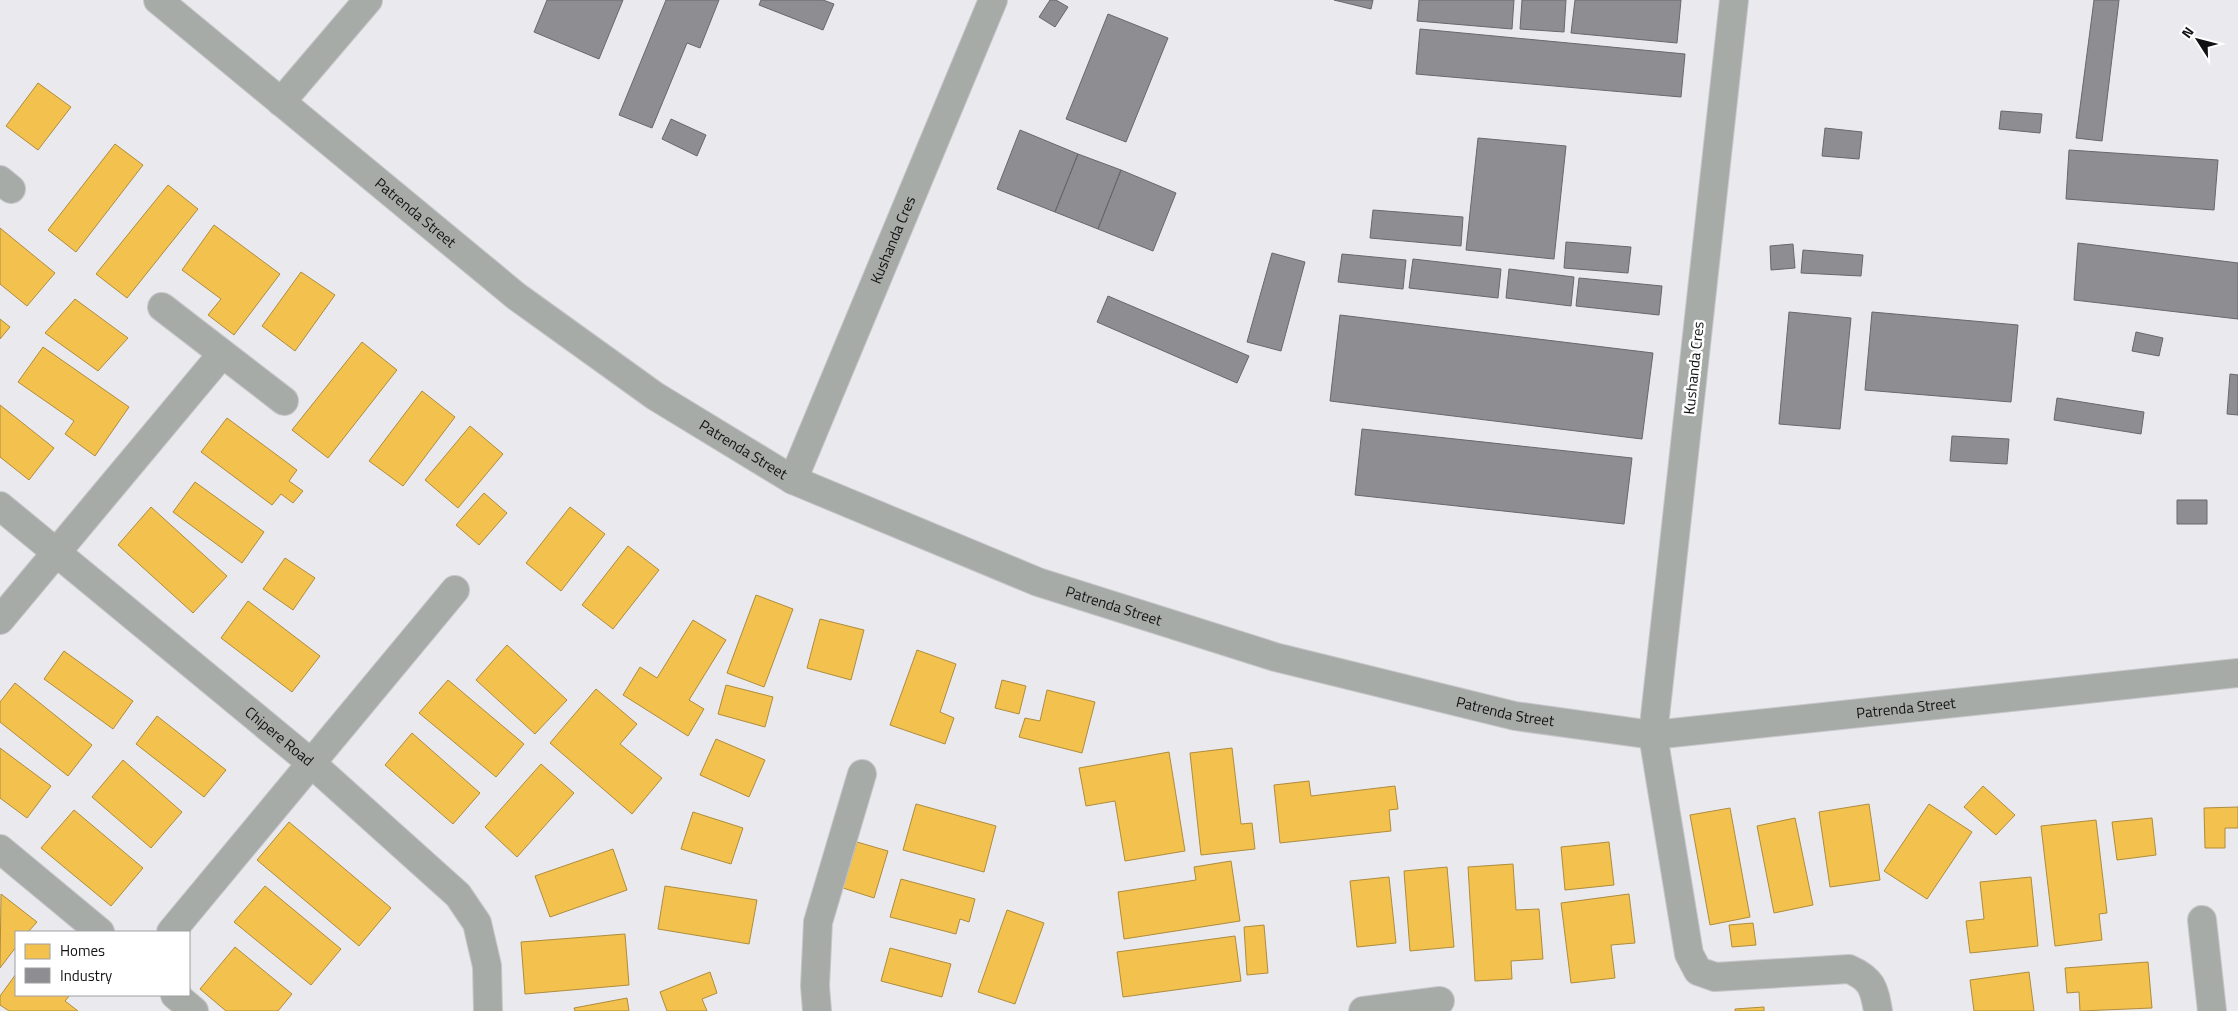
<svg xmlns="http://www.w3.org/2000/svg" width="2238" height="1011" viewBox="0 0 2238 1011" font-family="'Titillium Web',sans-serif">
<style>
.homes{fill:#f2c14e;stroke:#af8c3d}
.industry{fill:#8d8d92;stroke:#68686c}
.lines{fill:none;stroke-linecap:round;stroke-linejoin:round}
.minor-casing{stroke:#c7c7ca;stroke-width:30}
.minor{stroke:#a7aba8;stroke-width:28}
.labels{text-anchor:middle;stroke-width:5;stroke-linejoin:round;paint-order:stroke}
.street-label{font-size:15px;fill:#121214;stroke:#fff}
</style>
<rect width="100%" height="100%" fill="#e9e9ee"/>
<path class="homes" d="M38 83 71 107 38 150 6 126Z
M115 144 143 165 76 252 48 230Z
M168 185 198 209 127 298 96 274Z
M214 225 280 274 234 335 208 315 221 299 182 270Z
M0 228 55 273 27 306 0 284Z
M301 272 335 295 295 351 262 326Z
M75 299 128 338 98 371 45 333Z
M0 319 10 327 0 339Z
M362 342 397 370 328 458 292 430Z
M43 347 129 407 95 456 65 434 74 421 18 382Z
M422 391 455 417 403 486 369 461Z
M0 405 54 448 29 480 0 457Z
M227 418 297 470 289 481 303 491 293 503 281 494 272 505 201 452Z
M470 426 503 454 458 508 425 480Z
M195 482 264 532 242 563 173 512Z
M484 493 507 513 479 545 456 525Z
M151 507 227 576 193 613 118 545Z
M570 507 605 534 561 591 526 563Z
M628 546 659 570 613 629 582 605Z
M285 558 315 578 293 610 263 589Z
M756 595 793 609 764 687 727 673Z
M248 601 320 656 292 692 221 638Z
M820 619 864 630 851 680 807 668Z
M693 620 726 640 689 700 704 709 688 736 623 695 640 667 657 678Z
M507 645 567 700 535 734 476 680Z
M917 650 956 664 940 712 954 718 945 744 890 725Z
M64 651 133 701 113 729 44 679Z
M448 680 524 744 496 777 419 713Z
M1002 680 1026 686 1019 714 995 708Z
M15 683 92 745 68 776 0 722V702Z
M726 685 773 697 765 727 718 714Z
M596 689 637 724 620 744 662 778 632 814 550 743Z
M1047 690 1095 702 1082 753 1019 737 1025 718 1040 721Z
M157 716 226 770 204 797 136 744Z
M412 733 480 793 453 824 385 765Z
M716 739 765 760 749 797 700 775Z
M0 748 51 786 27 818 0 798Z
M1232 748 1241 824 1252 823 1255 849 1201 855 1190 753Z
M1169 752 1185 851 1125 861 1115 801 1086 806 1079 768Z
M123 760 182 812 151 848 92 797Z
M541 764 574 793 517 857 485 827Z
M1309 781 1311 796 1395 786 1398 809 1389 810 1391 831 1280 843 1274 785Z
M1983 786 2015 815 1996 835 1964 807Z
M916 804 996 826 984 872 903 850Z
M1869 804 1880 880 1830 887 1819 812Z
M1929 804 1972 832 1927 899 1884 871Z
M2238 807V828H2225V848H2205L2204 808Z
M1730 808 1750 917 1710 925 1690 815Z
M74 810 143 868 111 906 41 848Z
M693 812 743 828 731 864 681 849Z
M1795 818 1813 905 1774 913 1757 826Z
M2152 818 2156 855 2117 860 2112 822Z
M2096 820 2107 913 2099 914 2102 940 2055 946 2041 826Z
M289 822 391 908 359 946 257 860Z
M857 842 888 851 874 898 843 888Z
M1609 842 1614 885 1565 890 1561 847Z
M613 849 627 890 550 917 535 876Z
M1231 861 1240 921 1124 939 1118 892 1196 880 1194 867Z
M1513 864 1516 910 1539 909 1543 959 1511 961 1512 979 1475 981 1468 867Z
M1447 867 1454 947 1410 951 1404 871Z
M1389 877 1396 943 1357 947 1350 881Z
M2031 877 2038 946 1970 953 1966 921 1984 919 1980 882Z
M901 879 975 899 969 922 960 919 956 934 890 917Z
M265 886 341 949 311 985 234 922Z
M665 886 757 900 749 944 658 929Z
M1 894 37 922 28 932H16V947L0 968Z
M1629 894 1635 943 1611 945 1615 978 1571 983 1561 903Z
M1007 910 1044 923 1015 1004 978 992Z
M1753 923 1756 945 1732 947 1729 925Z
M1264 925 1268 973 1247 975 1244 927Z
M625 934 629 985 525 994 521 942Z
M1235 936 1241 981 1123 997 1117 952Z
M235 947 292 994 278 1011H226L200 989Z
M890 948 951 964 942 997 881 981Z
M2148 962 2152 1008 2080 1011 2079 992 2067 993 2065 968Z
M710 972 717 993 702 999 707 1011H667L660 992Z
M2029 972 2034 1011H1974L1970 980Z
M16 974V995H70L65 1001 78 1011H9L0 1005V996Z
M627 998 629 1011H575L574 1008Z
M1764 1007V1011H1735V1009Z"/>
<path class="industry" d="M547 0H623L599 59 534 32Z
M666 0H719L700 48 687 43 652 128 619 115Z
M761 0H823L834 4 823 30 759 5Z
M1050 0H1056L1068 7 1055 27 1039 17Z
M1334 0H1373L1371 9Z
M1419 0H1514L1512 29 1417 21Z
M1522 0H1566L1564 32 1520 29Z
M1575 0H1681L1677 43 1571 33Z
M2094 0H2119L2102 141 2076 138Z
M1108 14 1168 38 1126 142 1066 119Z
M1420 29 1685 54 1681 97 1416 74Z
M2001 111 2042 114 2040 133 1999 129Z
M671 119 706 135 697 156 662 139Z
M1825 128 1862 132 1859 159 1822 156Z
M1020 130 1078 154 1055 212 997 189Z
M1478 138 1566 146 1554 259 1466 250Z
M2069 150 2218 160 2214 210 2066 199Z
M1078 154 1121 170 1098 229 1055 212Z
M1121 170 1176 193 1153 251 1098 229Z
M1373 210 1463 217 1461 246 1370 238Z
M1566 242 1631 247 1628 273 1564 268Z
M2078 243 2238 263V319L2074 300Z
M1793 244 1795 268 1771 270 1770 246Z
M1803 250 1863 255 1861 276 1801 273Z
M1272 253 1305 262 1281 351 1247 342Z
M1342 254 1406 260 1403 289 1338 282Z
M1413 259 1501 269 1498 298 1409 288Z
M1509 269 1574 277 1571 306 1506 298Z
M1579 278 1662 286 1659 315 1576 306Z
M1108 296 1249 356 1237 383 1097 322Z
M1789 312 1851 318 1840 429 1779 424Z
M1872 312 2018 325 2011 402 1865 390Z
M1340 315 1653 353 1642 439 1330 401Z
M2136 332 2163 338 2159 356 2132 351Z
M2230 374 2238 375V415L2227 414Z
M2057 398 2144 412 2141 434 2054 420Z
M1362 429 1632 458 1624 524 1355 495Z
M1952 436 2009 439 2007 464 1950 461Z
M2177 500H2207V524H2177Z"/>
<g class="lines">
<g class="minor-casing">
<g id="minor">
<path id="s1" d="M158 0 516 296 655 396 793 480 1038 582 1275 657 1515 716 1653 735 2238 673"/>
<path d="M1734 0 1653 735 1689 954 1698 971 1715 977 1849 969C1872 979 1874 988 1878 1011"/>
<path d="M281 102 368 0"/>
<path d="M0 180 11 189"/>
<path d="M162 307 284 401"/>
<path id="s2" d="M793 480 993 0"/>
<path id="s3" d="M0 506 310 762 458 895 477 923 487 966 488 1011"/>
<path d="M0 620 222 354"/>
<path d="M0 849 100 932"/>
<path d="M2202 920 2212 1011"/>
<path d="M171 932 455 590"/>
<path d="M175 995 194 1011"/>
<path d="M817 1011 815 986 818 922 862 774"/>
<path d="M1363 1011 1440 1001"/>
</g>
</g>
<use href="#minor" class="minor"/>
</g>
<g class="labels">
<g class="street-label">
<text dy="5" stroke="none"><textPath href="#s1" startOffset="334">Patrenda Street</textPath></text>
<text dy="5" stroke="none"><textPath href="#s2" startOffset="260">Kushanda Cres</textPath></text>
<text transform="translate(1694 368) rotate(-84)" y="5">Kushanda Cres</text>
<text dy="5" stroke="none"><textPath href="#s1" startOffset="739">Patrenda Street</textPath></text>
<text dy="5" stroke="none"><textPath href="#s1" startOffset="1142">Patrenda Street</textPath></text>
<text dy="5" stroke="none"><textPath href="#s1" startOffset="1952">Patrenda Street</textPath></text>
<text dy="5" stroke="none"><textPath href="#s1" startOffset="1548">Patrenda Street</textPath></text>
<text dy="5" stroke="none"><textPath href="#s3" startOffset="362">Chipere Road</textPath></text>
</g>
</g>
<rect x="15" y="931" width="175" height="65" fill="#ffffff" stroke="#a0a0a1"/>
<rect x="25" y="944" width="25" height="15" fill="#f2c14e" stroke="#a0a0a1"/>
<text x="60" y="956" font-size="15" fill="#121214">Homes</text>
<rect x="25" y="968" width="25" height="15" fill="#8d8d92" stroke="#a0a0a1"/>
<text x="60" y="981" font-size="15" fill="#121214">Industry</text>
<g transform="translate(2198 40) rotate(306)" stroke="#ffffff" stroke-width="4" paint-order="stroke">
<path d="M0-4L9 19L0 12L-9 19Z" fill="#121214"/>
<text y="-8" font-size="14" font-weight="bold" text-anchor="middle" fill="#121214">N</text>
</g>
</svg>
